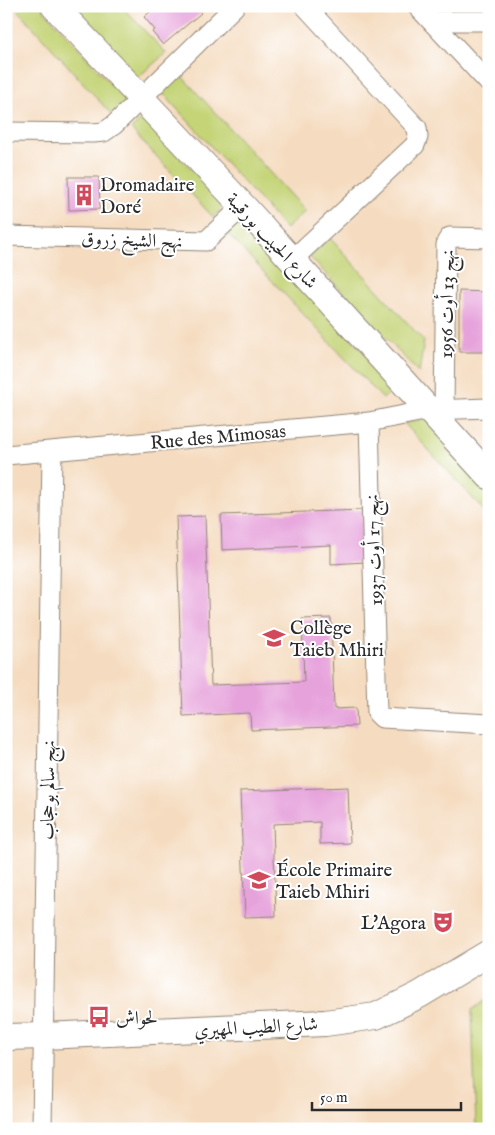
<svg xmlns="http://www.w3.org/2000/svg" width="495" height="1135" viewBox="0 0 495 1135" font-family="'IM FELL English',Amiri,serif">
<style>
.green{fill:#c4d477;stroke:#788051}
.building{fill:#e6a2db}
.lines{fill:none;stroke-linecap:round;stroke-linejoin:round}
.street-casing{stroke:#908476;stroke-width:21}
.secondary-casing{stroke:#908476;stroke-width:28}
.street{stroke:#fff;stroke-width:19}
.secondary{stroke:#fff;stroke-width:26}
.labels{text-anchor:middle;stroke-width:4;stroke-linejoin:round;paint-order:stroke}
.poi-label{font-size:19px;fill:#2b2b2b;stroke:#fff;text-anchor:start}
.street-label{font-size:19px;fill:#2b2b2b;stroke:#fff}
</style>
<rect width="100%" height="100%" fill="#fff"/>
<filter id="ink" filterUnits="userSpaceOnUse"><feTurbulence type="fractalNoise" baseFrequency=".02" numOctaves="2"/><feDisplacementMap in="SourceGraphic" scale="10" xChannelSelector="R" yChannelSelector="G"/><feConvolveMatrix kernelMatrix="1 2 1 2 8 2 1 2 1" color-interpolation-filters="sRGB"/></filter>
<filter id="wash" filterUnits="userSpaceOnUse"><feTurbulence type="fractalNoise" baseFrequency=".0096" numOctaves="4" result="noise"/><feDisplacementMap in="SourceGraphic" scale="20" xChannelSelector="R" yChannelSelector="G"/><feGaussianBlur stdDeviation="1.12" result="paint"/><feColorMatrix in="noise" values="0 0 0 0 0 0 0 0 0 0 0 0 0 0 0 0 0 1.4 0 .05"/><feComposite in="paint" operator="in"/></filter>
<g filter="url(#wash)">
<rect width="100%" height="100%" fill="#f5dcc0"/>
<path class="green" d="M14 6H40L126 101 111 114Z
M71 6H121L166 53 137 78Z
M178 72 305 211 286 229 160 90Z
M143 118 225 205 213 217 131 129Z
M239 220 396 386 383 399 226 232Z
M330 238 424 341 419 373 310 257Z
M426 419 489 488V516L404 423Z
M489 998V1129H476L472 1010Z"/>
<g id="blocks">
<path class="building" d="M157 6H170L172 8 174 6H196L201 13 163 45 152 32 155 30 144 17Z
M68 177H99L100 209 69 210Z
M459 291 489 292V352H459Z
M363 510 365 562 331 564V545L222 550 221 515Z
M205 516 211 685 304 682 302 619 331 618 334 709 356 708 357 726 251 730 250 713 183 716 176 517Z
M348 787 350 843 320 844V822L273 824 276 916 245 917 240 791Z"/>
</g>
</g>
<g filter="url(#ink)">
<use href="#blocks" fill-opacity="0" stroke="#908476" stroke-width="1"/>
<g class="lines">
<g class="street-casing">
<path id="street" d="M417 6 489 83
M431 21H489
M6 132 93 133 104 132 114 125 235 6
M6 236 206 241 243 206
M292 260 415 145 418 137 417 128 305 6
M444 410 446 245 447 241 450 237 489 238
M369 422 377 713 382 718 489 724
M6 455 369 422 429 410 489 408
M42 1129 52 451"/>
</g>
<g class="secondary-casing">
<path id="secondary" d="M54 6 243 206 489 476
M6 1037 44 1036 325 1023 376 1016 419 995 489 953"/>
</g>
<use href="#street" class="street"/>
<use href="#secondary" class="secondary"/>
</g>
</g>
<defs>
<g id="building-bare" transform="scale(1.725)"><path d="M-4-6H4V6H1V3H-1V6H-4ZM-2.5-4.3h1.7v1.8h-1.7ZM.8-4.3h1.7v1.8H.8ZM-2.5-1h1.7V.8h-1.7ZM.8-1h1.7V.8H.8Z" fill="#d1495b" stroke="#fff" stroke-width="2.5" paint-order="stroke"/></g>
<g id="school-bare" transform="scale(1.725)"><path d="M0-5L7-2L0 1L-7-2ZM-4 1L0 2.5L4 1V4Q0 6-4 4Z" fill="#d1495b" stroke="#fff" stroke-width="2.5" paint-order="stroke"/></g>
<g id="theatre-bare" transform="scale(1.725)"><path d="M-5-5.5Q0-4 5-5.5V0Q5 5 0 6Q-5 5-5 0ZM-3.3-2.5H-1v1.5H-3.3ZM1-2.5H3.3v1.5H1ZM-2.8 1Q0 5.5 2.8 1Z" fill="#d1495b" stroke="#fff" stroke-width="2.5" paint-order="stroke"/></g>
<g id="bus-bare" transform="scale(1.725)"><path d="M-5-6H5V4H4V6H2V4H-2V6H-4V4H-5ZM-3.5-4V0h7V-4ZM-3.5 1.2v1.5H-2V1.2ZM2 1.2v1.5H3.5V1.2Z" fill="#d1495b" stroke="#fff" stroke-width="2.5" paint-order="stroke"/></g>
</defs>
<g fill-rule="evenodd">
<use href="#building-bare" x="84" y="195"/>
<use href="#school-bare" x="274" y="638"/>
<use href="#school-bare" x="259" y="880"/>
<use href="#theatre-bare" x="443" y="922"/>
<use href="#bus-bare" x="99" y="1017"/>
</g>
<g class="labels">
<g class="poi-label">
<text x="100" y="191">Dromadaire<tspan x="100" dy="22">Doré</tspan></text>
<text x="290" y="634">Collège<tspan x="290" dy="22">Taieb Mhiri</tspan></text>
<text x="276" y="876">École Primaire<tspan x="276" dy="22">Taieb Mhiri</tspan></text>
<text x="426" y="929" text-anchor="end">L'Agora</text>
<text x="116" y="1024">لحواش</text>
</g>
<g class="street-label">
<text transform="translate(132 239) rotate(2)" y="7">نهج الشيخ زروق</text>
<text transform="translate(273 240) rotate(47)" y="7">شارع الحبيب بورقيبة</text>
<text transform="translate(446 304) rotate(-89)" y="7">نهج 13 أوت 1956</text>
<text transform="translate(218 436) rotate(-5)" y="7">Rue des Mimosas</text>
<text transform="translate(373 550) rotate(-92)" y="7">نهج 17 أوت 1937</text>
<text transform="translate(47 790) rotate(-89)" y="7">نهج سالم بوحجاب</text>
<text transform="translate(256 1026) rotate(-3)" y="7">شارع الطيب المهيري</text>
</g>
</g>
<rect width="495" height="1135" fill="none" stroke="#fff" stroke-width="25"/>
<path d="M312 1102v8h149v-8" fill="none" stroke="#2b2b2b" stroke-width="2.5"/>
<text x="320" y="1102" font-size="15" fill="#2b2b2b" stroke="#ffffff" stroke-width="4" paint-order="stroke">50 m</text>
</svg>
